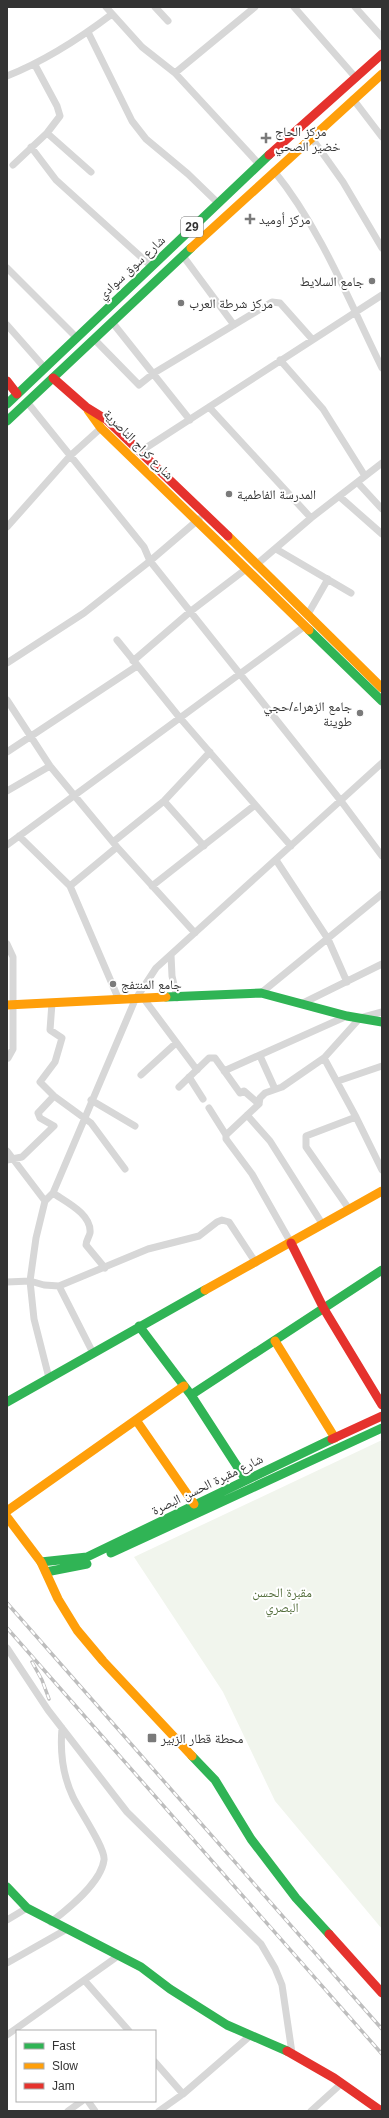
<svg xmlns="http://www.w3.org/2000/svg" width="389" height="2118" viewBox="0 0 389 2118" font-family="Helvetica,'Noto Naskh Arabic',sans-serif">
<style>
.green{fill:#f1f5ed}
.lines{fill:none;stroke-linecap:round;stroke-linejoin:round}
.street{stroke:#d7d7d7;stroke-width:7}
.fast{stroke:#30b455;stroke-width:9}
.slow{stroke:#ff9f0a;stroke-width:9}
.jam{stroke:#e5322d;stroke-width:9}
.rail-casing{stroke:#bebebe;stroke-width:3.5}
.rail{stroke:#fff;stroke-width:2;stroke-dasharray:6;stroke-linecap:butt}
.poi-dot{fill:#7a7a7a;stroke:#fff;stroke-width:1.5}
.labels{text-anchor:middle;stroke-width:4;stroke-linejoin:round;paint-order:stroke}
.shield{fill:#fff;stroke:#707070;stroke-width:1}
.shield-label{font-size:12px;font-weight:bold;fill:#333}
.poi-label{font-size:13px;fill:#333;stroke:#fff;text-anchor:start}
.street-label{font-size:13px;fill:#333;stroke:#fff}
.park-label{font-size:13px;fill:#56703f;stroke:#fff}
</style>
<rect width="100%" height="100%" fill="#fff"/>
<path class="green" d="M382 1440V1929L275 1801 223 1692 134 1557Z"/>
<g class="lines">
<path class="street" d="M106 7 142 47 175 73 259 164
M155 7 168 21
M294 7 356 78
M355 7 382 37
M88 32 132 121 146 139 188 174 218 203
M175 73 255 7
M7 76C45 61 79 39 112 14
M353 99 382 137
M47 133 91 172
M311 137 343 182 382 248
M31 147 56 180 151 266
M13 165 47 133 60 116 57 106 35 65
M274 171C321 229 349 301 382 368
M183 256 234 325
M7 268 76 337
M112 322 190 420
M7 325 44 367
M94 339 139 385 154 373 272 302 280 303 312 339
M280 360 323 409 365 476
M27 402 144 547 150 561 341 801 382 856
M209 407 311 518
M141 451 382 295
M358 483 382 509
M340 497 382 534
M7 527 70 456 101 428
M276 549 351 593
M256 565 311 518 382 463
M308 614 328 579
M117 640 180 718 291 846
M133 661 191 611 246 569
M7 663 84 613 150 561 199 519
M7 700 50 766 117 847 195 933
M7 752 137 666
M7 791 50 766
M164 801 204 846
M19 836 70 886 119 1000
M113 842 164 801 210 752
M7 845 305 626
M276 860 328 939 347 982
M70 886 117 847
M152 886 255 805
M7 944 13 957V1049L8 1058
M171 955 172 976 177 998
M261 993 382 894
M144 999 197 1070
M52 1003 50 1030 62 1038 55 1062 40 1082 54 1096 91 1123 125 1169
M301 1004 382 964
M260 1056 275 1089
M324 1058 356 1117
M224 1071 347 1016
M141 1075 176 1043
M189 1077 203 1099
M338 1081 382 1066
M179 1087 209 1058H215L240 1093 244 1091 259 1104
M91 1100 135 1126
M209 1108 226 1135
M247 1115 270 1141 323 1225
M7 1151 45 1201
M7 1160 22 1157 54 1126 40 1118 38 1113 54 1096
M53 1193C66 1202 92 1214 90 1233 89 1237 86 1241 86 1245L105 1268
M349 1209 306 1147V1136L356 1117 382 1170
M291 1243 252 1174 226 1139V1135L259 1104 260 1098 265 1093 282 1087 324 1058 360 1018 382 1012
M7 1282 30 1281 44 1285 59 1286 148 1249 199 1236 217 1222 222 1220 229 1222 256 1263
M59 1286 93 1353
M49 1378 34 1319 30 1281 36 1238 45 1201 53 1193 135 1000 156 968 382 763
M7 1648 48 1710 127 1812 261 1944 275 1968 282 1985 292 2053
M7 1920 27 1908
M51 1922C68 1909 101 1883 104 1860 106 1849 79 1810 73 1797 63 1776 60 1751 62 1728
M7 1963 67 1929
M85 1981 129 2031
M7 2035 118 1956
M155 2062 183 2094
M88 2101 95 2111
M68 2111 82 2101
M159 2111 183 2094 251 2035
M311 2111 342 2083"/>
<path class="fast" d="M7 404 269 155
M7 421 191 248
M309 630 382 701
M166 997 261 993 347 1016 382 1022
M139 1326 191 1395 246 1480
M191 1395 382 1270
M7 1402 205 1290
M111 1553 382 1428
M41 1562 87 1557 332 1439
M46 1572 87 1564
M192 1756 215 1780 251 1839 296 1898 329 1934
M7 1887 27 1908 141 1967 170 1989 227 2025 287 2051"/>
<path class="slow" d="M191 248 382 74
M88 410 101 428 309 630
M228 536 382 688
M7 1005 166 997
M205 1290 382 1191
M275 1341 335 1438
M136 1420 194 1504
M7 1511 184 1386
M7 1517 41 1562 58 1599 77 1630 103 1661 192 1756"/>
<path class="jam" d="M269 155 382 54
M53 378 86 407 107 420 228 536
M7 381 17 394
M291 1243 324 1309 382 1405
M332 1439 382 1416
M329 1934 382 1993
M287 2051 334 2078 381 2111"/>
<g class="rail-casing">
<path id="rail" d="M7 1603 382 2029
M7 1628 382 2054
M32 1662 42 1680 49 1699"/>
</g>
<use href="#rail" class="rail"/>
</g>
<g class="poi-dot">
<path d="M264 132h4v4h4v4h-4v4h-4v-4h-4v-4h4z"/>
<path d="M248 213h4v4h4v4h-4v4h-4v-4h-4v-4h4z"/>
<circle cx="372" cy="281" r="4"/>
<circle cx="181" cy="303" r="4"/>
<circle cx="229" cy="494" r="4"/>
<circle cx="360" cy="713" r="4"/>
<circle cx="113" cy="984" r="4"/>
<rect x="147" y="1733" width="10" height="10" rx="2"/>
</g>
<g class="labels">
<rect class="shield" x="181" y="217" width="22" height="20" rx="3"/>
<g class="shield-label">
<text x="192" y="231">29</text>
</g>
<g class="poi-label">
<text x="275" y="136">مركز الحاج<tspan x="275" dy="15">خضير الصحي</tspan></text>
<text x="259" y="224">مركز أوميد</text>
<text x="364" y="286" text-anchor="end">جامع السلايط</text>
<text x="189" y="308">مركز شرطة العرب</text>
<text x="237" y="499">المدرسة الفاطمية</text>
<text x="352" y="711" text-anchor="end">جامع الزهراء/حجي<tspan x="352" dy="15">طوينة</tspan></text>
<text x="121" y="989">جامع المنتفج</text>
<text x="161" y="1743">محطة قطار الزبير</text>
</g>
<g class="street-label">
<text transform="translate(131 267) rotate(-43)" y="5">شارع سوق سوادي</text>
<text transform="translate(139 444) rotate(45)" y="5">شارع كراج الناصرية</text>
<text transform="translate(207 1484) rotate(-26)" y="5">شارع مقبرة الحسن البصرة</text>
</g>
<g class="park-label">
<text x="282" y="1597">مقبرة الحسن<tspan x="282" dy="15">البصري</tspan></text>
</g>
</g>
<rect width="389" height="2118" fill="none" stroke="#333333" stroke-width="16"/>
<rect x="16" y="2030" width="140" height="72" fill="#ffffff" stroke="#adadad"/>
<rect x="24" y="2043" width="20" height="6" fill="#30b455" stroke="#adadad"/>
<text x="52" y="2050" font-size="12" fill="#333333">Fast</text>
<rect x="24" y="2063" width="20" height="6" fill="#ff9f0a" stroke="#adadad"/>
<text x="52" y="2070" font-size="12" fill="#333333">Slow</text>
<rect x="24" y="2083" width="20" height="6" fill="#e5322d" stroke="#adadad"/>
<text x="52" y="2090" font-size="12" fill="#333333">Jam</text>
</svg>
